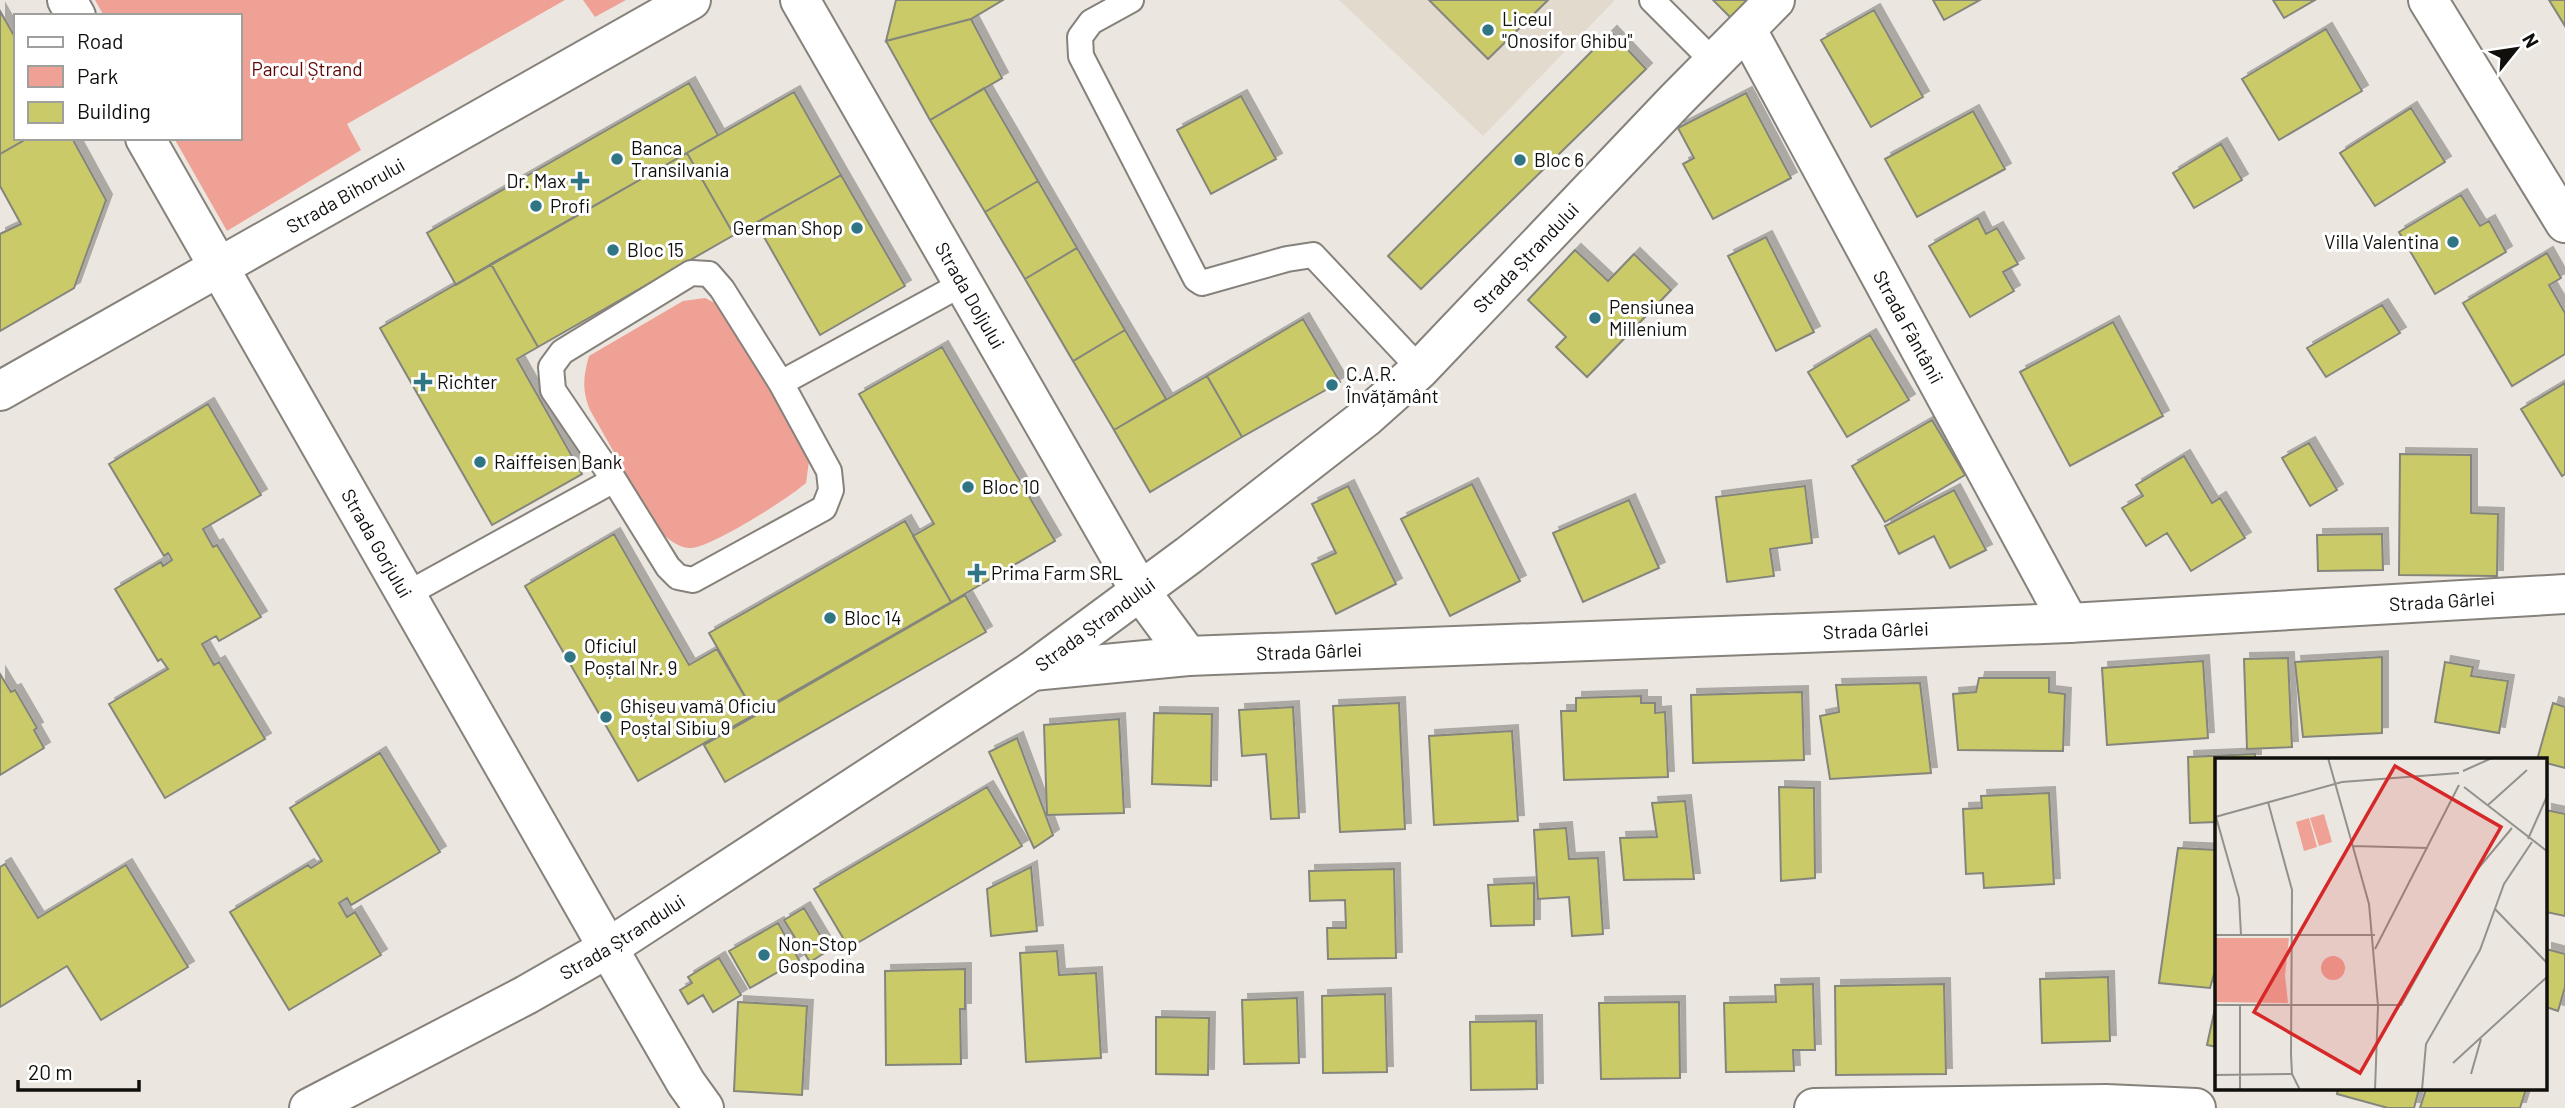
<svg xmlns="http://www.w3.org/2000/svg" width="2565" height="1108" viewBox="0 0 2565 1108" font-family="Barlow,sans-serif">
<style>
.built{fill:#e2dacc}
.green{fill:#efa195}
.building{fill:#cbca68;stroke:#84857d;stroke-width:2;filter:url(#shadow)}
.lines{fill:none;stroke-linecap:round;stroke-linejoin:round}
.service-casing{stroke:#86827b;stroke-width:28}
.minor-casing{stroke:#86827b;stroke-width:42}
.tertiary-casing{stroke:#86827b;stroke-width:42}
.service{stroke:#fff;stroke-width:24}
.minor{stroke:#fff;stroke-width:38}
.tertiary{stroke:#fff;stroke-width:38}
.poi-dot{fill:#307584;stroke:#fff;stroke-width:2.5}
.labels{text-anchor:middle;stroke-width:6;stroke-linejoin:round;paint-order:stroke}
.poi-label{font-size:19px;fill:#100f0c;stroke:#fff;text-anchor:start}
.park-label{font-size:19px;fill:#5e0502;stroke:#fff}
.street-label{font-size:19px;fill:#100f0c;stroke:#fff}
.inset-road{fill:none;stroke:#93918b;stroke-width:2}
.view{fill:#d62828;fill-opacity:0.15;stroke:#d62828;stroke-width:3.5}
.inset-edge{fill:none;stroke:#100f0c;stroke-width:3.5}
</style>
<defs>
<filter id="shadow"><feDropShadow dx="6" dy="-6" stdDeviation="0" flood-color="#0004"/></filter>
</defs>
<rect width="100%" height="100%" fill="#ebe7e0"/>
<path class="built" d="M1339 0H1615L1483 136Z"/>
<path class="green" d="M95 0H565L347 124 361 150 227 231 174 138H240V16H104Z
M583 0H626L595 17Z
M705 298 721 306 802 439 809 461 806 483C789 498 712 547 691 548 679 549 667 538 658 530L590 410C582 390 583 377 589 356L683 301Z"/>
<path class="building" d="M896 0H1003L971 19 886 41Z
M1429 0H1548L1488 59Z
M1713 0H1752L1732 19Z
M1933 0H1980L1944 20Z
M2273 0H2315L2284 18Z
M2549 0H2565V26Z
M1874 10 1923 97 1871 127 1821 40Z
M0 11 16 39V138H28L0 154Z
M971 19 1002 78 930 120 886 41Z
M2326 29 2362 91 2279 140 2242 79Z
M1611 32 1646 69 1421 289 1388 256Z
M689 83 718 135 456 285 427 233Z
M984 88 1038 181 985 212 930 120Z
M794 92 841 175 734 235 687 153Z
M1746 93 1791 178 1713 219 1683 164 1694 158 1678 128Z
M1241 96 1276 159 1211 194 1177 130Z
M2411 108 2445 162 2375 206 2340 153Z
M1973 111 2005 169 1917 217 1885 159Z
M28 138H72L106 200 74 288 0 331V234L21 224 0 186V154Z
M2221 144 2242 180 2194 208 2173 173Z
M687 153 734 235 538 347 491 264Z
M841 175 905 286 820 335 756 223Z
M1038 181 1077 248 1025 279 985 212Z
M2461 195 2480 226 2489 221 2506 252 2435 294 2399 232Z
M1978 218 1986 234 1997 228 2018 264 2003 272 2014 291 1970 317 1929 246Z
M1766 237 1814 332 1776 351 1728 256Z
M1077 248 1125 330 1073 361 1025 279Z
M1575 250 1608 281 1634 254 1671 290 1587 377 1556 347 1566 337 1528 300Z
M2547 253 2561 278 2549 285 2565 313V354L2512 386 2463 303Z
M491 264 538 347 517 359 582 474 492 525 380 328Z
M2382 305 2400 333 2326 377 2307 348Z
M1303 319 1340 382 1242 437 1207 376Z
M2113 322 2163 416 2070 466 2020 372Z
M1125 330 1166 399 1114 430 1073 361Z
M1870 335 1909 400 1847 437 1808 372Z
M942 347 1055 541 951 602 913 536 934 524 859 394Z
M1207 376 1242 437 1150 492 1114 430Z
M2565 383V474L2562 476 2521 409Z
M208 404 261 495 203 529 213 547 217 545 261 617 219 641 216 636 202 644 214 665 219 662 265 739 165 798 109 704 168 669 161 659 158 661 115 589 161 562 163 566 172 560 168 553 164 556 109 464Z
M1932 420 1965 475 1885 522 1852 466Z
M2309 443 2337 490 2310 506 2282 458Z
M2400 454 2471 455V513L2498 514 2497 576 2399 575Z
M2184 456 2212 503 2220 498 2245 538 2191 571 2167 533 2146 546 2122 508 2143 496 2136 485Z
M1472 484 1520 581 1450 616 1401 519Z
M1348 486 1396 584 1336 614 1312 564 1336 553 1312 504Z
M1805 486 1812 543 1770 549 1774 576 1727 582 1716 497Z
M1954 490 1986 550 1950 568 1934 536 1899 554 1885 526Z
M1629 500 1659 568 1583 602 1553 533Z
M905 521 951 602 755 714 709 633Z
M614 534 689 665 717 649 755 714 638 781 525 586Z
M2382 534 2383 570 2318 571 2317 535Z
M965 595 986 632 725 782 704 745Z
M2382 657V733L2303 737 2295 662Z
M2288 658 2292 747 2247 749 2244 659Z
M2203 661 2208 738 2107 745 2102 668Z
M2445 662 2473 667 2471 676 2508 681 2499 733 2435 722Z
M0 674 11 692 15 690 37 728 34 730 44 748 0 775Z
M1979 678H2049V692L2065 694 2063 751 1958 750 1953 694 1976 692Z
M1920 683 1931 773 1830 779 1820 716 1839 712 1836 685Z
M1802 692 1804 760 1693 763 1691 695Z
M1641 696V703H1655V713L1665 712 1668 777 1564 780 1561 711H1576V698Z
M1399 703 1405 829 1340 832 1333 706Z
M2553 703 2565 707V768L2546 763V760H2537Z
M1293 707 1299 818 1271 819 1266 754 1242 756 1239 710Z
M1154 713 1212 714 1211 786 1152 784Z
M1119 719 1124 813 1047 815 1044 725Z
M1512 731 1518 821 1434 825 1429 736Z
M1017 738 1053 835 1034 848 989 752Z
M380 753 440 852 351 905 347 898 339 903 347 917 355 912 381 955 289 1010 230 912 308 865 311 868 322 861 290 808Z
M2255 754V760H2217V822L2190 823 2188 757Z
M987 787 1022 846 849 948 814 889Z
M1779 787 1814 788 1815 878 1781 881Z
M2049 793 2054 884 1984 888 1983 873 1966 874 1963 809 1982 808 1981 796Z
M1685 801 1694 879 1624 880 1620 838 1657 837 1652 803Z
M2546 810 2565 814V916L2546 912Z
M1566 828 1569 859 1598 858 1603 934 1572 936 1569 897 1538 899 1534 830Z
M2178 848 2217 850V964L2210 988 2159 983Z
M5 864 38 918 126 865 188 967 101 1020 67 966 0 1007V867Z
M1031 867 1037 931 991 936 987 889Z
M1394 869 1396 958 1328 959 1327 928H1346L1345 900 1310 901 1309 871Z
M1534 883V925L1491 926 1488 885Z
M804 908 829 950 810 962 784 920Z
M778 923 799 960 750 988 729 951Z
M2546 949 2565 954V987L2558 1011 2546 1007Z
M1057 951 1059 975 1096 973 1101 1058 1026 1062 1020 953Z
M719 958 741 995 713 1012 703 995 688 1004 680 990 692 983 688 977Z
M965 969V1009H960L961 1064 886 1065 885 971Z
M2108 977 2110 1041 2042 1043 2040 979Z
M1813 984 1815 1050H1793L1794 1071 1726 1072 1724 1003 1776 1002 1775 985Z
M1944 984 1946 1074 1836 1075 1835 986Z
M1385 994 1387 1072 1323 1073 1322 996Z
M1297 998 1299 1063 1244 1064 1242 1000Z
M2217 999V1047L2207 1045Z
M738 1002 807 1006 802 1095 734 1091Z
M1679 1002 1680 1078 1601 1079 1599 1003Z
M1156 1017 1209 1018 1208 1075 1156 1074Z
M1536 1021 1537 1089 1471 1090 1470 1022Z
M2338 1089H2419L2414 1108H2388L2337 1094Z
M2426 1089H2526L2520 1108H2420Z"/>
<g class="lines">
<g class="service-casing">
<path id="service" d="M1131 0 1091 22 1080 37 1081 56 1196 279 1202 283 1287 259 1313 255 1420 369
M1652 0 1714 62
M781 383 722 289 709 274 691 273 562 352 551 367 553 390 614 480 668 567 678 577 693 580 824 508 831 490 829 471 781 383 962 284
M407 594 614 480"/>
</g>
<g class="minor-casing">
<g id="minor">
<path d="M67 0 76 16"/>
<path id="s1" d="M800 0 1140 591 1188 656"/>
<path id="s2" d="M1747 30 2069 623"/>
<path id="s3" d="M145 138 608 948 686 1083 704 1108"/>
<path id="s4" d="M0 391 691 0"/>
<path id="s5" d="M1032 671 1188 656 2069 623 2565 594"/>
<path d="M1814 1108 2106 1104 2196 1108"/>
</g>
</g>
<g class="tertiary-casing">
<g id="tertiary">
<path d="M2428 0 2565 223"/>
<path id="s6" d="M309 1108 526 995 608 948 1032 671 1189 555 1365 418 1420 369 1676 100 1775 0"/>
</g>
</g>
<use href="#service" class="service"/>
<use href="#minor" class="minor"/>
<use href="#tertiary" class="tertiary"/>
</g>
<g class="poi-dot">
<circle cx="1488" cy="30" r="7"/>
<circle cx="617" cy="159" r="7"/>
<circle cx="1520" cy="160" r="7"/>
<path d="M576.5 170.5h7v7h7v7h-7v7h-7v-7h-7v-7h7z"/>
<circle cx="536" cy="206" r="7"/>
<circle cx="857" cy="228" r="7"/>
<circle cx="2453" cy="242" r="7"/>
<circle cx="613" cy="250" r="7"/>
<circle cx="1595" cy="318" r="7"/>
<path d="M419.5 371.5h7v7h7v7h-7v7h-7v-7h-7v-7h7z"/>
<circle cx="1332" cy="385" r="7"/>
<circle cx="480" cy="462" r="7"/>
<circle cx="968" cy="487" r="7"/>
<path d="M973.5 562.5h7v7h7v7h-7v7h-7v-7h-7v-7h7z"/>
<circle cx="830" cy="618" r="7"/>
<circle cx="570" cy="657" r="7"/>
<circle cx="606" cy="717" r="7"/>
<circle cx="764" cy="955" r="7"/>
</g>
<g class="labels">
<g class="poi-label">
<text x="1502" y="26">Liceul<tspan x="1502" dy="22">"Onosifor Ghibu"</tspan></text>
<text x="631" y="155">Banca<tspan x="631" dy="22">Transilvania</tspan></text>
<text x="1534" y="167">Bloc 6</text>
<text x="566" y="188" text-anchor="end">Dr. Max</text>
<text x="550" y="213">Profi</text>
<text x="843" y="235" text-anchor="end">German Shop</text>
<text x="2439" y="249" text-anchor="end">Villa Valentina</text>
<text x="627" y="257">Bloc 15</text>
<text x="1609" y="314">Pensiunea<tspan x="1609" dy="22">Millenium</tspan></text>
<text x="1346" y="381">C.A.R.<tspan x="1346" dy="22">Învățământ</tspan></text>
<text x="437" y="389">Richter</text>
<text x="494" y="469">Raiffeisen Bank</text>
<text x="982" y="494">Bloc 10</text>
<text x="991" y="580">Prima Farm SRL</text>
<text x="844" y="625">Bloc 14</text>
<text x="584" y="653">Oficiul<tspan x="584" dy="22">Poștal Nr. 9</tspan></text>
<text x="620" y="713">Ghișeu vamă Oficiu<tspan x="620" dy="22">Poștal Sibiu 9</tspan></text>
<text x="778" y="951">Non-Stop<tspan x="778" dy="22">Gospodina</tspan></text>
</g>
<g class="park-label">
<text x="307" y="76">Parcul Ștrand</text>
</g>
<g class="street-label">
<text dy="7" stroke="none"><textPath href="#s4" startOffset="397">Strada Bihorului</textPath></text>
<text dy="7" stroke="none"><textPath href="#s6" startOffset="1491">Strada Ștrandului</textPath></text>
<text dy="7" stroke="none"><textPath href="#s1" startOffset="341">Strada Doljului</textPath></text>
<text dy="7" stroke="none"><textPath href="#s2" startOffset="338">Strada Fântânii</textPath></text>
<text dy="7" stroke="none"><textPath href="#s3" startOffset="467">Strada Gorjului</textPath></text>
<text dy="7" stroke="none"><textPath href="#s5" startOffset="1412">Strada Gârlei</textPath></text>
<text dy="7" stroke="none"><textPath href="#s6" startOffset="924">Strada Ștrandului</textPath></text>
<text dy="7" stroke="none"><textPath href="#s5" startOffset="845">Strada Gârlei</textPath></text>
<text dy="7" stroke="none"><textPath href="#s5" startOffset="278">Strada Gârlei</textPath></text>
<text dy="7" stroke="none"><textPath href="#s6" startOffset="357">Strada Ștrandului</textPath></text>
</g>
</g>
<g transform="translate(2215 758)">
<rect width="332" height="332" fill="#ebe7e0"/>
<path d="M109 56 117 84 104 88 95 60ZM94 60 102 89 89 93 81 64ZM0 180H74L70 217 73 245 0 244ZM106 210a12 12 0 1 1 24 0a12 12 0 1 1-24 0Z" fill="#efa195"/>
<path class="inset-road" d="M113 0 154 146 163 248 160 332M248 13 277 0M249 29 333 94M53 44 77 132 76 296 77 316 85 332M273 47 312 12M0 59 127 24 244 15M1 59 24 140 26 177M313 81 333 36M138 88 213 90M280 151 333 206M0 177H160M160 191 244 27M0 247H186L261 113 297 70M238 305 333 218M256 316 266 281M0 317 77 316M25 332V247M207 332 211 286 265 192 289 126 317 84"/>
<path class="view" d="M180 8 286 69 145 315 39 254Z"/>
<rect width="332" height="332" class="inset-edge"/>
</g>
<rect x="14" y="14" width="228" height="126" fill="#ffffff" stroke="#9f9f9e" stroke-width="2"/>
<rect x="28" y="37" width="35" height="10" fill="#ffffff" stroke="#9f9f9e" stroke-width="2"/>
<text x="77" y="49" font-size="21" fill="#100f0c">Road</text>
<rect x="28" y="66" width="35" height="21" fill="#efa195" stroke="#9f9f9e" stroke-width="2"/>
<text x="77" y="84" font-size="21" fill="#100f0c">Park</text>
<rect x="28" y="102" width="35" height="21" fill="#cbca68" stroke="#9f9f9e" stroke-width="2"/>
<text x="77" y="119" font-size="21" fill="#100f0c">Building</text>
<g transform="translate(2516 49) rotate(60)" stroke="#ffffff" stroke-width="5" paint-order="stroke">
<path d="M0-5L12 26L0 18L-12 26Z" fill="#100f0c"/>
<text y="-10" font-size="19" font-weight="bold" text-anchor="middle" fill="#100f0c">N</text>
</g>
<path d="M18 1080v10h121v-10" fill="none" stroke="#100f0c" stroke-width="3.5"/>
<text x="28" y="1080" font-size="21" fill="#100f0c" stroke="#ffffff" stroke-width="5" paint-order="stroke">20 m</text>
</svg>
